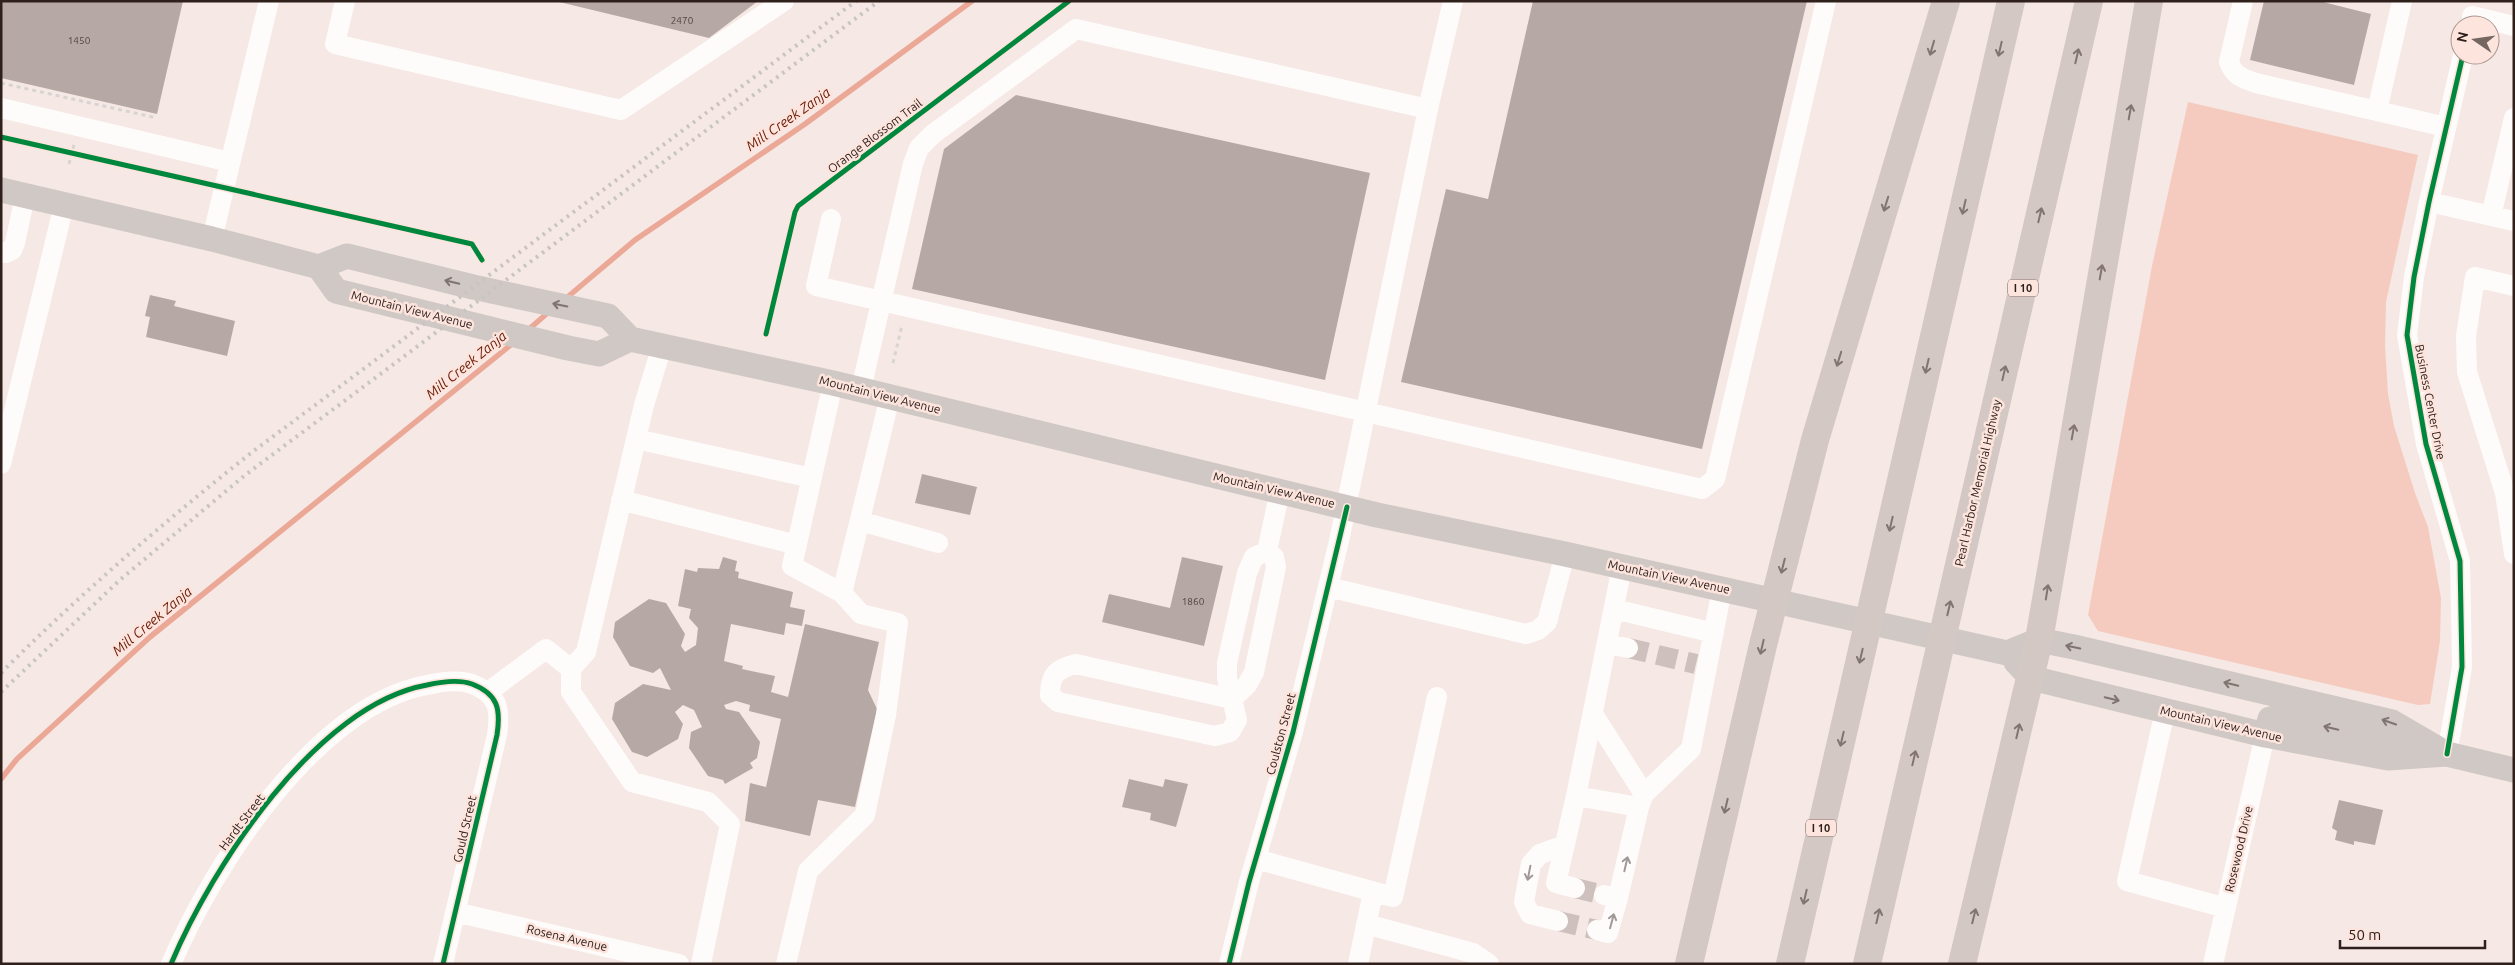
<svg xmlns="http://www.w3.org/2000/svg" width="2515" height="965" viewBox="0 0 2515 965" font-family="Ubuntu,sans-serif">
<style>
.green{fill:#f6cbbf}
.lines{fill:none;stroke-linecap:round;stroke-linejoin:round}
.stream{stroke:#eca897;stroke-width:5.5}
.building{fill:#b6a9a5}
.minor-tunnel{stroke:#cec0bc;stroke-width:20;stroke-dasharray:20 10;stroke-linecap:butt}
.path{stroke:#d8d4d3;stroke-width:3;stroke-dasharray:4 4;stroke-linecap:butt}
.minor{stroke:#fefcfb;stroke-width:20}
.major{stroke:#d0c8c5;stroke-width:25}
.highway{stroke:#d4c8c5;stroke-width:28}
.rail{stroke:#c8c4c3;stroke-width:4;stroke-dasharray:2.5 5;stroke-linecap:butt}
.cycleway-casing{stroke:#fde4dd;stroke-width:8}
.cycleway{stroke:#00873e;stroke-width:5}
.oneway{stroke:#827470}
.oneway2{stroke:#807470}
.oneway3{stroke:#a19997}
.labels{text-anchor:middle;stroke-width:5;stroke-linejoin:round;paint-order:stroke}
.number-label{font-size:10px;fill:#51423e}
.shield{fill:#fde4dd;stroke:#6d5b56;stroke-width:1}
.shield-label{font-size:11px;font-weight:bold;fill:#2f201c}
.street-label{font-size:12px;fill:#2f201c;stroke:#fde4dd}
.water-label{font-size:14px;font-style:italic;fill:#681904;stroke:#fde4dd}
</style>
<rect width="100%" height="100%" fill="#f6e8e4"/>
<path class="green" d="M2188 102 2418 155 2386 302 2385 346 2388 394 2394 426 2415 493 2428 527 2441 598 2440 641 2430 704 2418 705 2098 631 2088 615 2152 266Z"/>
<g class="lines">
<path class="stream" d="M564 300 635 240 805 124 972 1
M528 330 551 310
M1 779 17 759 150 637 513 343"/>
</g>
<path class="building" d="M1 1H183L157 114 1 78Z
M555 1H758L709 38Z
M1533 1H1807L1702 449 1401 382 1446 189 1488 199Z
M2264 1H2319L2371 14 2354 85 2250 60Z
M1016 95 1370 173 1325 380 912 289 944 149Z
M150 295 176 301 174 306 235 321 227 356 146 337 150 317 145 316Z
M922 474 977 487 970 515 915 503Z
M723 557 737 561 735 571 739 572 738 578 793 592 790 607 805 610 802 626 786 623 784 635 731 624 724 661 743 666 742 669 775 676 771 692 788 697 805 624 879 642 868 690 877 709 855 807 818 800 810 836 745 821 750 783 766 787 781 719 749 711 750 705 736 701 724 705 726 709 739 712 760 742 757 758 750 763 753 768 725 784 723 780 708 776 689 748 691 732 702 727 694 710 683 705 675 712 683 724 678 739 647 757 632 752 612 719 615 703 643 684 671 690 660 668 653 673 630 666 613 637 615 622 649 599 666 603 685 634 681 646 685 652 696 645 698 628 689 618 691 609 678 606 685 569 697 572 698 568 719 569Z
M1182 557 1223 566 1204 646 1102 622 1109 594 1170 608Z
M1129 779 1163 787 1165 779 1188 784 1176 827 1150 820 1151 813 1122 807Z
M2339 800 2383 810 2375 845 2354 841V845L2335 840 2337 831 2332 828Z"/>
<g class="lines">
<path class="minor-tunnel" d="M1628 648 1696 664
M1575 888 1604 895
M1558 921 1597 930"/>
<path class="path" d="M1 83 157 118
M69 164 74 145
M893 363 902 325"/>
<path class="minor" d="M345 1 335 44 621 110 784 1
M2243 1 2229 62C2234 76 2242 78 2256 83L2446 127
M2472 16 2514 26
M1 108 230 162
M2377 111 2402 1
M2429 202 2514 221
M2491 216 2514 118
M831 219 816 286 1702 489 1715 479 1826 1
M212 239 269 1
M1 252 6 253 12 250 15 243 25 196
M2514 286 2475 277 2466 336 2467 372 2505 493 2514 554
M662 346 644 405 586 652 571 669V692L632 782 708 802 730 824 701 964
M833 383 792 566 842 593 890 397
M861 389 913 164 919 148 933 134 1076 29 1428 109 1453 1
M636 439 812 478
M1 464 64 205
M621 500 797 545
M860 521 938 543
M1267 551 1274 557 1276 567 1254 672 1247 685 1232 699 1227 678V663L1247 573 1254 557Z
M1267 551 1280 491
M1622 567 1576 796 1639 807 1644 794 1691 749 1722 589
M1328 587 1526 634 1538 630 1547 622 1565 554
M1614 609 1714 633
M1607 644 1628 648
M1076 664 1232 699 1237 720 1230 732 1215 736 1058 702 1050 695C1050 674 1057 669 1076 664Z
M488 692 546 649 571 669
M2165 711 2127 881 2226 908
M1593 714 1644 794
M2447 754 2462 667 2460 561 2426 444 2407 335 2414 277 2429 202 2463 55
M1256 859 1393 897 1437 697
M1575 888 1556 883 1576 796
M1604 895 1618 898 1639 807
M455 912 679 964
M1558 921 1530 914 1524 902 1531 864 1540 854 1565 845
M1366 924 1473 953 1489 964
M1597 930 1608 933 1618 898
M171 964C212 867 316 705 427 685 440 682 458 679 472 684 498 694 501 709 497 735L443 964
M786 964 808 871 865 815 886 715 898 623 861 614 842 593
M1229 964 1249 882 1293 732 1339 541 1428 109
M1358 964 1373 892
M2213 964 2265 735"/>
<path class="major" d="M1 190 212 239 319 267 347 256 473 287 608 316 630 339 833 383 1377 515 1565 554 2007 653 2039 640 2074 647 2392 722 2447 754 2514 770
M319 267 336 291 568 348 599 354 630 339
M2016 662 2031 678 2265 735 2388 758 2447 754
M2265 735 2270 719 2281 717 2423 748"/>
<path class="highway" d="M1689 964 1763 645 1815 440 1946 1
M1790 964 2011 1
M1867 964 2089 1
M1962 964 2039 640 2149 1"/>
<path class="rail" d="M1 673C80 594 164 522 251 453L856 1
M1 692 121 579 244 476 879 1"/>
<g class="cycleway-casing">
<path id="cycleway" d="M1 137 472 244 482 260
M766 334 795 212 798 206 1069 1
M2447 754 2462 667 2460 561 2426 444 2407 335 2414 277 2429 202 2463 55
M171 964C212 867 316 705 427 685 440 682 458 679 472 684 498 694 501 709 497 735L443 964
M1229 964 1249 882 1293 732 1347 507"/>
</g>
<use href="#cycleway" class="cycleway"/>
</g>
<defs><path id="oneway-shaft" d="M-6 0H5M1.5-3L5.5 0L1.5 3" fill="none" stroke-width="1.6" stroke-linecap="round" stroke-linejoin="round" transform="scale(1.25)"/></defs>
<g class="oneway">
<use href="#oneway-shaft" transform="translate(1932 48) rotate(106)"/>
<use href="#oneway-shaft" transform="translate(2000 49) rotate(103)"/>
<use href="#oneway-shaft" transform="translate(2077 56) rotate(-77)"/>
<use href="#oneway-shaft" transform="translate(2130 112) rotate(-80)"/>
<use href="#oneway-shaft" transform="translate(1886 204) rotate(107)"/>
<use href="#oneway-shaft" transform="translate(1964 207) rotate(103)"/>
<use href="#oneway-shaft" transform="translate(2040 215) rotate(-77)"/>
<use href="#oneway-shaft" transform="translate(2101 272) rotate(-80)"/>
<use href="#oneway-shaft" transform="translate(1839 359) rotate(107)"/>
<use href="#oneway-shaft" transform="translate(1927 366) rotate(103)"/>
<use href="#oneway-shaft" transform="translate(2004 373) rotate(-77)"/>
<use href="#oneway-shaft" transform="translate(2073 432) rotate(-80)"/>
<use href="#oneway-shaft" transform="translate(1891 524) rotate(103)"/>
<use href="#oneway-shaft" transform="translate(1783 566) rotate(104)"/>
<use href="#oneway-shaft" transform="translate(2047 592) rotate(-81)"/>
<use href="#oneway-shaft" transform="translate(1949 608) rotate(-77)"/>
<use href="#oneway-shaft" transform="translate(1762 647) rotate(103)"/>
<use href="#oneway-shaft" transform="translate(1861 656) rotate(103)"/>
<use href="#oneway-shaft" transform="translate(2018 731) rotate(-77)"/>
<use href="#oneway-shaft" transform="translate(1842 739) rotate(103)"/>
<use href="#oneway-shaft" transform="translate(1914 758) rotate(-77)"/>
<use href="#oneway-shaft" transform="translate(1726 806) rotate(103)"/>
<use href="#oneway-shaft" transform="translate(1805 897) rotate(103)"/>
<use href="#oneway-shaft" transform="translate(1878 916) rotate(-77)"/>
<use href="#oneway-shaft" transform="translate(1974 916) rotate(-76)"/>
</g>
<g class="oneway2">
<use href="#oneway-shaft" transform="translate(452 282) rotate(-166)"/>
<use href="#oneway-shaft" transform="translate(560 305) rotate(-168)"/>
<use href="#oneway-shaft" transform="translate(2073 647) rotate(-168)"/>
<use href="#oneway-shaft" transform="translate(2231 684) rotate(-167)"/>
<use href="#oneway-shaft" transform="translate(2112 699) rotate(13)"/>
<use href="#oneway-shaft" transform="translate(2389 722) rotate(-161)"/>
<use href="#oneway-shaft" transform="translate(2331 728) rotate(-167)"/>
</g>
<g class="oneway3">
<use href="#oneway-shaft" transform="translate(1626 864) rotate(-77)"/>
<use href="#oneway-shaft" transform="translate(1529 873) rotate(101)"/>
<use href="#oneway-shaft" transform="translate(1612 921) rotate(-75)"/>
</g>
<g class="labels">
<g class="number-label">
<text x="682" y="24">2470</text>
<text x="79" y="44">1450</text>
<text x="1193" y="605">1860</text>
</g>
<g class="shield">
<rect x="2008" y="279.5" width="30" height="17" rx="4"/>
<rect x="1806" y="819.5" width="30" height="17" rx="4"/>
</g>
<g class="shield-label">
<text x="2023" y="292">I 10</text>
<text x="1821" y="832">I 10</text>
</g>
<g class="street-label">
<text transform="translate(875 136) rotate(-37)" y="4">Orange Blossom Trail</text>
<text transform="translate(412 310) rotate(14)" y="4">Mountain View Avenue</text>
<text transform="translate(880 395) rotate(14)" y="4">Mountain View Avenue</text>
<text transform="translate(2430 402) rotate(79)" y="4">Business Center Drive</text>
<text transform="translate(1978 483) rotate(-77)" y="4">Pearl Harbor Memorial Highway</text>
<text transform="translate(1274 490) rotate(13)" y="4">Mountain View Avenue</text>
<text transform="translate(1669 577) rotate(12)" y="4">Mountain View Avenue</text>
<text transform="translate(2221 724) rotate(13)" y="4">Mountain View Avenue</text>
<text transform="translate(1281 734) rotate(-75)" y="4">Coulston Street</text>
<text transform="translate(242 822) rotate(-53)" y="4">Hardt Street</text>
<text transform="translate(465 829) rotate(-77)" y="4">Gould Street</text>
<text transform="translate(2239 849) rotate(-77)" y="4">Rosewood Drive</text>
<text transform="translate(567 938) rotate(13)" y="4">Rosena Avenue</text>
</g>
<g class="water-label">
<text transform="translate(788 119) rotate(-35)" y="5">Mill Creek Zanja</text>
<text transform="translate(466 365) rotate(-39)" y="5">Mill Creek Zanja</text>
<text transform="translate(152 621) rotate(-40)" y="5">Mill Creek Zanja</text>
</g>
</g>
<rect width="2515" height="965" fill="none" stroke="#2f201c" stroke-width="5"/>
<g transform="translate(2475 40) rotate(283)"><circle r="24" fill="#fde4dd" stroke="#ab9690"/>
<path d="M0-4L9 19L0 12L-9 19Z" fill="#756662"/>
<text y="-8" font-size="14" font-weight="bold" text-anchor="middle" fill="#2f201c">N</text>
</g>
<path d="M2340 940v8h145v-8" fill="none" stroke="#2f201c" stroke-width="2.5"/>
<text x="2348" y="940" font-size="15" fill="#2f201c" stroke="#fde4dd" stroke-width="4" paint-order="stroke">50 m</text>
</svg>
